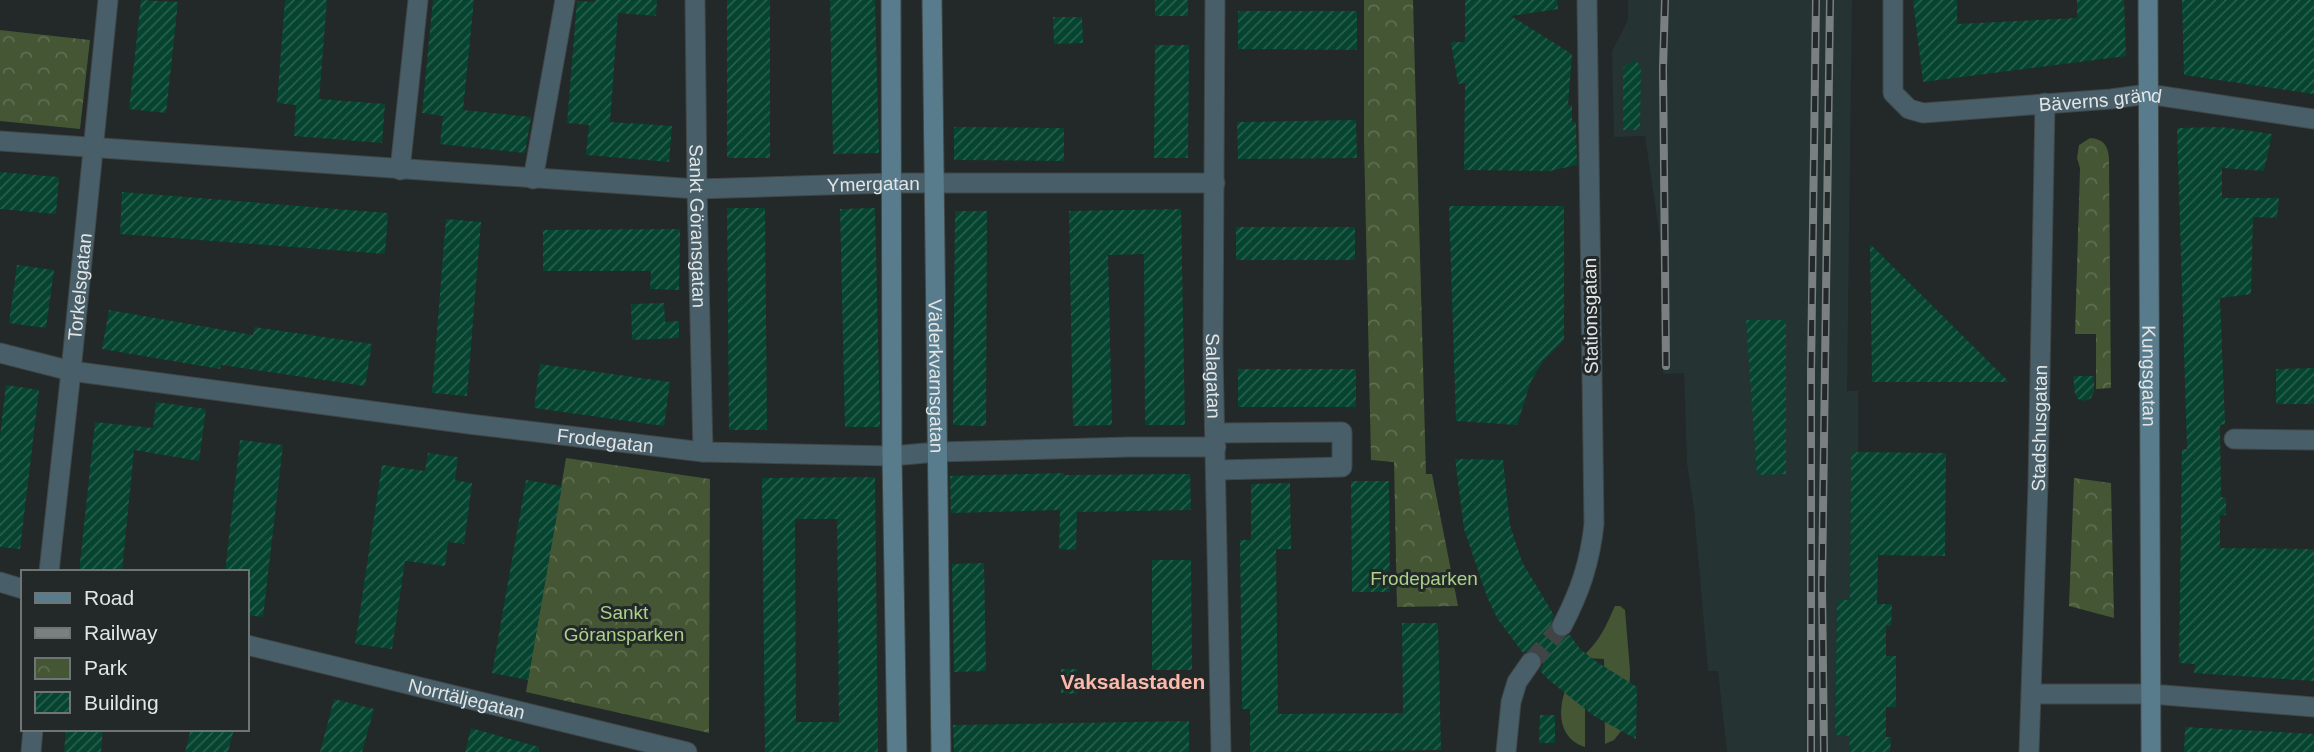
<svg xmlns="http://www.w3.org/2000/svg" width="2314" height="752" viewBox="0 0 2314 752" font-family="Arial,sans-serif">
<style>
.built{fill:#263333}
.grass{fill:#445634}
.park{fill:url(#park-crowns)}
.building{fill:url(#building-hatch);fill-rule:evenodd}
.lines{fill:none;stroke-linecap:round;stroke-linejoin:round}
.minor-tunnel{stroke:#404444;stroke-width:19;stroke-dasharray:19 10;stroke-linecap:butt}
.minor-casing{stroke:#414646;stroke-width:21}
.secondary-casing{stroke:#414646;stroke-width:21}
.minor{stroke:#485e69;stroke-width:19}
.secondary{stroke:#597c8d;stroke-width:19}
.rail-casing{stroke:#7a7f7f;stroke-width:8}
.rail{stroke:#232828;stroke-width:5;stroke-dasharray:16;stroke-linecap:butt}
.labels{text-anchor:middle;stroke-width:6;stroke-linejoin:round;paint-order:stroke}
.street-label{font-size:19px;fill:#e1e5e5;stroke:#232828}
.park-label{font-size:19px;fill:#acd18b;stroke:#232828}
.neighbourhood-label{font-size:21px;font-weight:bold;fill:#fcb9ab;stroke:#232828}
</style>
<defs>
<pattern id="park-crowns" width="20" height="18" patternUnits="userSpaceOnUse" patternTransform="scale(1.75)"><rect width="20" height="18" fill="#445634"/><path d="M2 6a3 3 0 1 1 6 0M12 15a3 3 0 1 1 6 0" fill="none" stroke="#5f6e51"/></pattern>
<pattern id="building-hatch" width="6" height="6" patternUnits="userSpaceOnUse" patternTransform="scale(1.75)"><rect width="6" height="6" fill="#05442f"/><path d="M-1 1l2-2M0 6l6-6M5 7l2-2" fill="none" stroke="#295f4d"/></pattern>
</defs>
<rect width="100%" height="100%" fill="#232828"/>
<path class="built" d="M1628 0H1852L1847 391H1858V452H1851L1850 600H1837L1835 735 1850 736 1849 752H1727L1718 671H1708L1694 509 1687 463 1684 373 1663 374 1660 238 1645 136 1614 137 1612 51 1628 20Z"/>
<path class="grass" d="M1615 606H1620L1625 610 1630 670 1629 717 1626 725 1614 740 1605 744 1604 659 1585 658V747C1547 734 1562 687 1579 662 1585 653 1594 646 1600 636 1606 627 1610 616 1615 606Z"/>
<path class="park" d="M1364 0H1413L1426 474H1432L1458 606 1397 607 1394 462 1371 460 1364 142Z
M0 30 90 40 80 129 0 121Z
M2090 138C2103 139 2108 145 2109 158L2111 388 2096 389V334H2075L2080 168 2077 158 2079 145Z
M566 458 710 479 709 733 526 692Z
M2074 478 2111 483 2114 618 2069 606Z"/>
<path class="building" d="M141 0 178 2 166 113 129 109Z
M285 0H327L319 99 385 104 382 143 294 136 296 105 277 103Z
M433 0H474L463 110 531 117 525 153 440 144 443 116 422 113Z
M595 0H657L656 16 618 13 610 122 672 126 669 162 586 155 589 125 567 123 577 1 595 2Z
M727 0H770V158H727Z
M830 0H875L879 153 833 154Z
M1155 0H1188V16H1155Z
M1465 0H1557L1558 9 1511 16 1572 54 1568 105H1572V122H1576L1577 165 1550 171 1464 170 1465 83 1458 84 1451 42H1465Z
M1913 0H1957V24L2077 18V0H2124L2126 56 1923 82Z
M2182 0H2314V94L2184 75Z
M1238 11H1357V50L1238 49Z
M1053 17H1082L1083 43 1054 44Z
M1155 45H1189L1188 158H1154Z
M1635 59 1641 67 1640 130H1623V68Z
M1356 120 1357 158 1238 159 1237 122Z
M954 127 1064 128V161L954 160Z
M2221 127 2272 134 2264 171 2222 168V198H2279L2277 218 2253 217 2251 294 2220 298 2225 424 2220 425 2221 497 2226 498V515H2220V548L2314 549V681L2194 673 2195 664 2179 663 2182 449H2187L2177 128Z
M0 172 59 177 56 214 0 209Z
M122 192 388 213 385 254 120 234Z
M1449 206H1564V340L1543 361 1531 381 1517 425 1456 421Z
M727 208H765L767 430H729Z
M875 208 880 427H845L840 209Z
M1181 209 1185 425H1145L1144 254 1108 255 1112 425 1073 426 1069 211Z
M955 211H987L986 426 953 425Z
M446 219 481 222 467 396 432 393Z
M1236 227H1355V260H1236Z
M680 229 679 290 650 289 651 271H543V230Z
M1870 244 1969 342 2009 382H1872Z
M17 265 54 270 46 328 9 323Z
M664 303 665 322 679 321V338L632 340 631 304Z
M109 310 253 335 254 327 372 344 365 386 221 365 220 369 102 349Z
M1746 320H1786V474L1757 475Z
M540 364 670 382 664 426 534 408Z
M2314 368V404H2276V369Z
M1238 369H1356V407H1238Z
M2073 376H2094V392L2091 398 2085 401 2078 399 2075 394Z
M6 385 39 390 20 549 0 547V436Z
M156 402 206 409 199 461 134 450 122 572H79L95 422 153 428Z
M240 440 283 445 263 617 247 615V572H225Z
M1851 452 1946 453 1945 556 1878 555 1877 604H1892L1891 626H1886V656H1896V707H1886V737H1891L1890 752H1849L1850 736 1835 735 1837 600H1850Z
M428 453 458 457 455 480 472 483 464 544 448 542 445 566 405 561 392 649 355 644 382 465 425 471Z
M1455 459 1503 460 1510 525 1522 562 1554 615 1550 626 1551 632 1556 637 1562 638 1570 635 1580 649 1597 662 1637 687 1636 739 1594 716 1550 681 1540 671 1543 664 1542 656 1533 650 1523 653 1497 618 1487 597 1464 529Z
M1064 473V475L1190 474 1191 510 1077 512 1076 550 1059 549 1060 510 951 513 950 476Z
M875 477 878 752H765L762 478ZM795 519H837L839 722H796Z
M526 480 562 486 528 680 492 673Z
M1351 481H1389L1390 592H1352Z
M1290 483 1291 549H1276L1278 714 1403 713 1402 623H1438L1441 750 1250 752V709H1242L1240 540H1251V484Z
M1152 560H1191L1192 670H1152Z
M984 563 986 671 954 672 952 564Z
M1061 669H1077V694L1061 693Z
M334 699 374 709 362 752H320Z
M1540 715H1555V743H1539Z
M1189 721V752H954L953 725Z
M2185 727 2314 734V752H2184Z
M471 728 539 747V752H465Z
M66 729H103L101 752H64Z
M191 729H234L228 752H185Z"/>
<g class="lines">
<path class="minor-tunnel" d="M1531 662 1562 626"/>
<g class="minor-casing">
<g id="minor">
<path id="s1" d="M695 0 697 189 703 452"/>
<path id="s2" d="M1215 0 1213 351 1221 752"/>
<path id="s3" d="M1893 0V93L1909 109 1923 113 2111 99 2148 94 2314 119"/>
<path id="s4" d="M0 141 697 189 892 183H1215"/>
<path d="M400 170 418 0"/>
<path d="M533 179 565 0"/>
<path id="s5" d="M0 353 71 371 469 424 703 452 892 456 937 452 1130 447H1216"/>
<path d="M1215 433 1342 432V467L1217 470"/>
<path d="M2234 439 2314 440"/>
<path id="s6" d="M49 572 71 371 108 0"/>
<path d="M0 582 23 589"/>
<path d="M1562 626C1580 592 1590 562 1594 524L1587 0"/>
<path id="s7" d="M247 645 687 752"/>
<path d="M2032 694H2151L2314 707"/>
<path d="M31 752 33 729"/>
<path d="M1506 752 1511 702 1517 682 1531 662"/>
<path id="s8" d="M2029 752 2038 485 2045 103"/>
</g>
</g>
<g class="secondary-casing">
<g id="secondary">
<path d="M891 0 892 456 897 752"/>
<path id="s9" d="M932 0 941 752"/>
<path id="s10" d="M2148 0 2151 752"/>
</g>
</g>
<use href="#minor" class="minor"/>
<use href="#secondary" class="secondary"/>
<g class="rail-casing">
<path id="rail" d="M1665 0 1663 69 1666 366
M1811 752V372L1816 0
M1824 752 1822 586 1830 0"/>
</g>
<use href="#rail" class="rail"/>
</g>
<g class="labels">
<g class="street-label">
<text dy="7" stroke="none"><textPath href="#s3" startOffset="308">Bäverns gränd</textPath></text>
<text dy="7" stroke="none"><textPath href="#s4" startOffset="875">Ymergatan</textPath></text>
<text dy="7" stroke="none"><textPath href="#s1" startOffset="226">Sankt Göransgatan</textPath></text>
<text dy="7" stroke="none"><textPath href="#s6" startOffset="287">Torkelsgatan</textPath></text>
<text transform="translate(1590 316) rotate(-91)" y="7">Stationsgatan</text>
<text dy="7" stroke="none"><textPath href="#s9" startOffset="376">Väderkvarnsgatan</textPath></text>
<text dy="7" stroke="none"><textPath href="#s2" startOffset="376">Salagatan</textPath></text>
<text dy="7" stroke="none"><textPath href="#s10" startOffset="376">Kungsgatan</textPath></text>
<text dy="7" stroke="none"><textPath href="#s8" startOffset="324">Stadshusgatan</textPath></text>
<text dy="7" stroke="none"><textPath href="#s5" startOffset="612">Frodegatan</textPath></text>
<text dy="7" stroke="none"><textPath href="#s7" startOffset="226">Norrtäljegatan</textPath></text>
</g>
<g class="park-label">
<text x="1424" y="585">Frodeparken</text>
<text x="624" y="619">Sankt<tspan x="624" dy="22">Göransparken</tspan></text>
</g>
<g class="neighbourhood-label">
<text x="1133" y="689">Vaksalastaden</text>
</g>
</g>
<rect x="21" y="570" width="228" height="161" fill="#232828" stroke="#6f7474" stroke-width="2"/>
<rect x="35" y="593" width="35" height="10" fill="#597c8d" stroke="#6f7474" stroke-width="2"/>
<text x="84" y="605" font-size="21" fill="#e1e5e5">Road</text>
<rect x="35" y="628" width="35" height="10" fill="#7a7f7f" stroke="#6f7474" stroke-width="2"/>
<text x="84" y="640" font-size="21" fill="#e1e5e5">Railway</text>
<rect x="35" y="658" width="35" height="21" fill="url(#park-crowns)" stroke="#6f7474" stroke-width="2"/>
<text x="84" y="675" font-size="21" fill="#e1e5e5">Park</text>
<rect x="35" y="692" width="35" height="21" fill="url(#building-hatch)" stroke="#6f7474" stroke-width="2"/>
<text x="84" y="710" font-size="21" fill="#e1e5e5">Building</text>
</svg>
